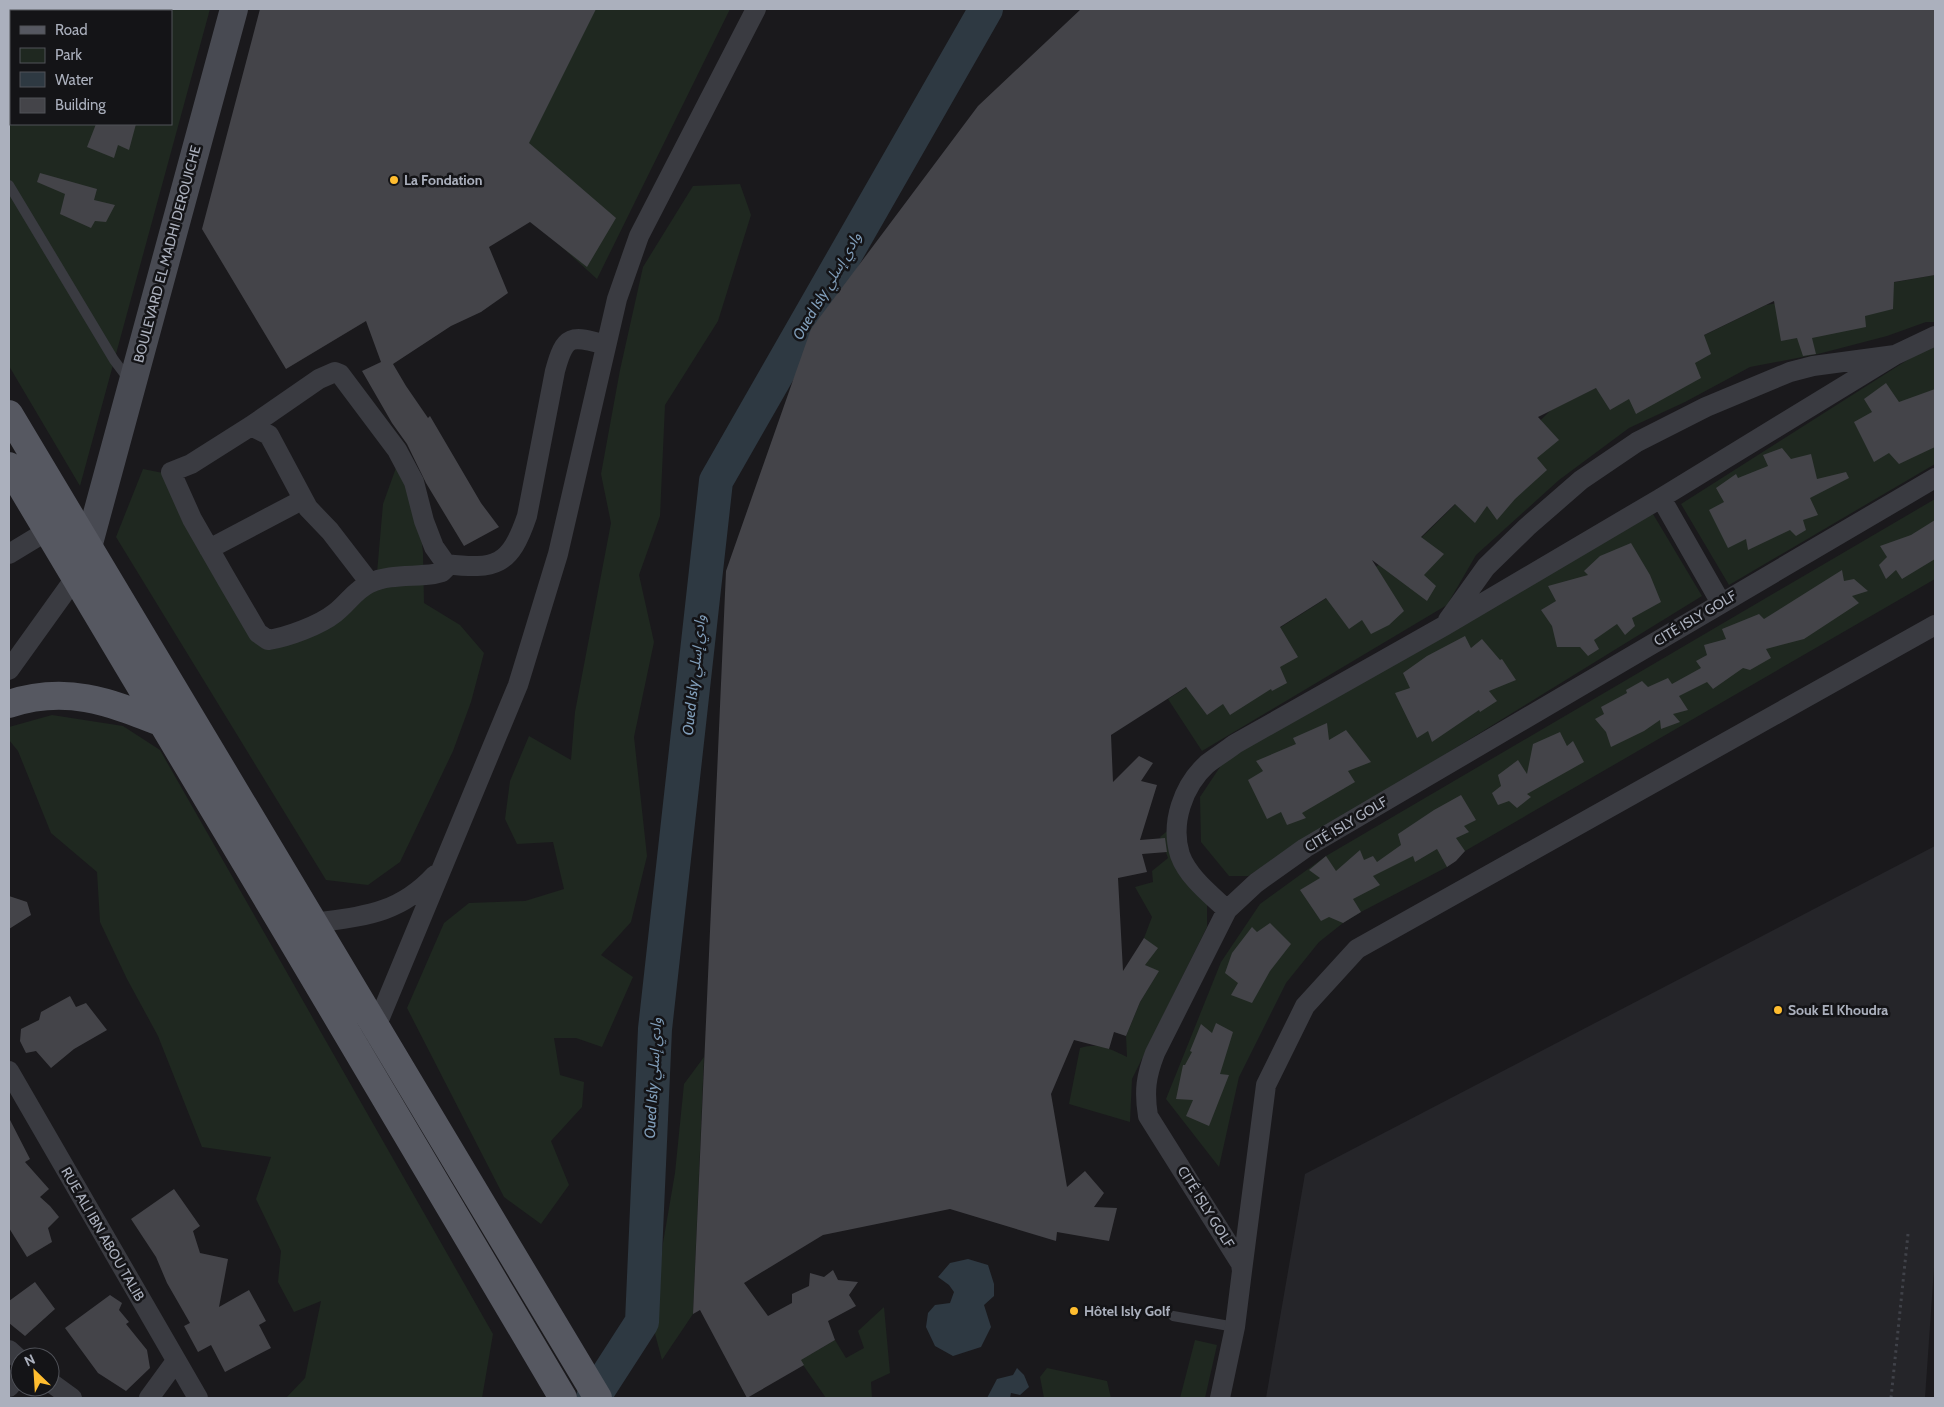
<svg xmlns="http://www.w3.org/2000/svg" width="1944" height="1407" viewBox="0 0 1944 1407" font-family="Cabin,'Noto Sans Arabic',sans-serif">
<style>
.built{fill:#252529}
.green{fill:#1f2820;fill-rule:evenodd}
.water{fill:#2e3942}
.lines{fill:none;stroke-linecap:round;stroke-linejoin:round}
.river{stroke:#2e3942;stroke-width:34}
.building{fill:#444449}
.path{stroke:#404249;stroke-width:3;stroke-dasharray:2.5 4;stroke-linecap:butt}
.lane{stroke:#3a3b41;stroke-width:10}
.street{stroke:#3a3b41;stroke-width:20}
.secondary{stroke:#484a52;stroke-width:28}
.primary{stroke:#565861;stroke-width:28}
.poi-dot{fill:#ffbd2f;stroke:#141417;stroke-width:2}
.labels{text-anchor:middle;stroke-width:5;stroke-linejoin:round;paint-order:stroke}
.poi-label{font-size:14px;font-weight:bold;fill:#abb0bd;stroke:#141417;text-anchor:start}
.street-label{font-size:14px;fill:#abb0bd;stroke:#141417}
.water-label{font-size:15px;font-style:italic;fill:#809eba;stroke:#141417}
</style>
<rect width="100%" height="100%" fill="#1a191c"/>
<path class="built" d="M1935 846V1254L1925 1398H1266L1305 1174Z"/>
<path class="green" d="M9 9H210L80 486 9 366ZM11 11H171V124H11Z
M422 9H730L597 279 521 210 415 49Z
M740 184 751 215 718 321 665 405 660 516 639 575 654 642 634 737 647 856 631 922 601 955 633 977 602 1047 576 1038H554L560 1075 584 1082 582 1107 551 1141 569 1185 541 1224 504 1197 407 1008 444 923 469 903 525 901 564 889 553 842 517 844 505 819 510 781 529 736 571 760 575 712 611 523 601 474 620 370 643 267 693 186Z
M1935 275V322H1926L1887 336 1818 354 1750 367 1685 402 1629 428 1559 480 1476 555 1447 605 1202 751 1168 699 1421 538 1551 410 1766 305Z
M1935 344V464L1729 585 1681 504 1912 357Z
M397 465 417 496 423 553 424 603 460 625 484 653 471 702 453 751 400 862 368 885 326 880 116 537 143 469 163 473 239 590 276 642 377 573 383 504Z
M1935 499V579L1465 851 1447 867 1361 912 1343 923 1319 942 1286 983 1239 1077 1219 1167 1166 1099 1221 962 1260 904 1326 856Z
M1653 514 1702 596 1248 876H1229L1201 842 1200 797 1224 761Z
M52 715 123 726 160 750 493 1334 482 1398H286L305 1378 321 1301 294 1312 278 1282 281 1251 256 1199 271 1157 202 1147 158 1036 127 979 100 922 97 872 51 833 18 751 9 740V727Z
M1171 828 1207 904V927L1132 1079 1130 1122 1069 1104 1080 1048C1099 1042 1110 1049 1127 1057L1126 1036 1140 1002 1158 972 1145 965 1144 938 1152 917 1135 887 1153 882 1152 871 1168 858 1160 837Z
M704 1057 693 1314 662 1360 654 1330 663 1243 675 1173 684 1084Z
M884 1307 890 1373 871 1382 872 1398H826L787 1342 811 1354 835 1340 846 1358 864 1348 858 1331Z
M1195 1340 1217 1345 1205 1398H1180Z
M1047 1368 1107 1381 1111 1398H1044L1040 1377Z"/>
<path class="water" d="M968 1259 988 1265 994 1284V1296L984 1305 991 1327 981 1347 953 1356 935 1346 926 1327 928 1313 935 1305 950 1303 954 1292 949 1285 938 1277 950 1263Z
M1017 1368 1024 1375 1029 1387 1020 1395 1011 1393 1010 1398H987L997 1379 1013 1375Z"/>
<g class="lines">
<path class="river" d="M593 1398 642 1322 655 1029 716 481 986 9"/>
</g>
<path class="building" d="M260 9H596L529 143 616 218 587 267 530 222 489 247 508 293 481 312 451 326 393 364 406 386 428 418 430 416 481 503 499 527 464 546 426 483 407 444 392 423 362 371 381 362 366 321 286 369 202 229Z
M1081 9H1935V275L1894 282 1893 309 1865 316 1866 327 1812 338 1816 354 1803 356 1797 338 1781 341 1774 301 1704 335 1711 354 1695 363 1701 378 1636 414 1629 399 1610 410 1596 388 1538 417 1559 440 1537 458 1547 470 1515 499 1497 520 1487 506 1475 523 1455 504 1421 537 1444 554 1424 575 1436 586 1427 601 1372 560 1404 611 1389 625 1371 634 1362 620 1349 629 1326 598 1280 627 1298 657 1280 667 1287 683 1272 691 1271 689 1230 715 1223 704 1207 715 1186 687 1111 735 1113 782 1139 756 1153 763 1141 781 1157 785 1140 840 1165 838 1167 852 1142 854 1147 872 1118 878 1123 971 1144 938 1158 948 1145 965 1159 971 1140 1002 1126 1036 1114 1032 1109 1049 1074 1040 1051 1094 1067 1187 1085 1171 1104 1193 1094 1207 1117 1208 1109 1241 1057 1232 1056 1241 950 1209 823 1235 744 1283 768 1316 792 1303V1294L809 1286 810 1273 824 1277 833 1270 838 1280 858 1282 849 1295 856 1306 828 1321 835 1340 801 1360 804 1365 747 1398 700 1310 693 1314 726 571 811 329 978 106Z
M96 124H136L129 150 118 145 114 158 87 147Z
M40 173 97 189 94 200 115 205 106 222 95 221 91 228 60 214 65 194 37 182Z
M1886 383 1899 402 1935 389V447L1899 464 1889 453 1874 462 1854 422 1872 412 1864 399Z
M1782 448 1791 459 1811 454 1817 479 1846 472 1849 478 1810 498 1818 515 1803 520 1806 530 1796 536 1790 530 1748 550 1746 539 1728 548 1709 510 1724 502 1716 488 1736 474 1738 478 1768 466 1763 455Z
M1935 520V559L1902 579 1896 570 1886 579 1879 565 1887 557 1880 546 1911 535Z
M1631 543 1650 575 1661 602 1632 618 1635 626 1625 635 1617 624 1594 640 1599 649 1588 656 1580 647H1557L1552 626 1541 610 1556 601 1548 586 1588 575 1584 571 1600 556Z
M1842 570 1844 581 1854 579 1868 591 1852 596 1859 603 1804 639 1766 649 1771 658 1750 670 1743 668 1713 689 1707 682 1679 696 1688 710 1673 714 1680 722 1661 729 1660 720 1644 731 1611 747 1606 732 1595 719 1604 714 1601 707 1627 693 1626 690 1642 681 1648 687 1668 678 1672 684 1701 668 1696 661 1707 655 1704 645 1726 639 1722 629 1759 614 1764 619Z
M1465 636 1471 648 1482 639 1500 660 1502 659 1516 680 1489 691 1497 701 1480 712 1479 710 1432 742 1428 731 1417 738 1395 693 1410 688 1403 673 1427 656Z
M1327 723 1329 740 1346 730 1371 762 1348 771 1355 782 1302 813 1306 818 1287 825 1281 812 1267 819 1248 780 1263 771 1256 761 1296 744 1293 738Z
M1560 732 1567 746 1573 741 1584 762 1527 794 1531 797 1517 808 1509 801 1498 805 1492 793 1501 786 1498 775 1518 760 1527 774 1533 744Z
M1461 795 1476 820 1464 826 1469 832 1456 838 1465 851 1456 861 1447 867 1437 849 1415 862 1413 856 1373 876 1380 885 1353 899 1361 912 1343 923 1329 917 1321 921 1300 890 1320 878 1309 870 1326 856 1336 871 1360 850 1364 860 1373 856 1377 862 1401 845 1398 834 1434 810Z
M9 896 27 902 31 915 9 929Z
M1270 923 1291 944 1270 971 1252 1003 1231 995 1238 983 1225 973 1232 953 1252 927 1257 932Z
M70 996 76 1007 86 1003 107 1030 74 1049 51 1068 36 1051 26 1053 20 1041 21 1029 39 1020 41 1012Z
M1216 1023 1233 1032 1220 1074 1229 1075 1209 1126 1186 1116 1193 1100 1176 1099 1183 1065H1185L1192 1052 1190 1051 1201 1024 1212 1033Z
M9 1118 30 1159 25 1162 49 1189 40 1197 50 1206 59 1217 48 1228 52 1242 27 1257 9 1228Z
M174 1189 200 1226 193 1231 200 1253 228 1259 219 1307 249 1290 266 1321 259 1325 271 1348 225 1372 211 1345 198 1352 184 1326 190 1323 167 1283 156 1257 131 1219Z
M35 1282 55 1309 25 1336 9 1323V1301Z
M110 1295 122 1303 119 1310 129 1322 126 1324 147 1350 150 1368 126 1391 98 1373 65 1328Z"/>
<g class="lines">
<path class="path" d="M1891 1398 1908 1234"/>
<path class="lane" d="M14 11 15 9
M9 33 11 23
M9 185 114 360 129 380
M1173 1316 1235 1327"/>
<path class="street" d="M251 426 269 435 308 508 330 531 370 583
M1661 498 1721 603
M209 549 302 500
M9 554 47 531
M446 564V568L442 572 434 574C414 577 388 574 370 583 355 590 348 603 335 613 320 625 288 637 268 640L258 633 227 580 192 519 171 472 191 464 251 426 319 379 335 372 340 374 397 450 414 482 424 521 434 547 446 564C496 570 510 566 527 516L555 371C565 334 571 335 606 345
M1448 620 1486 567 1527 527 1581 480 1637 442 1706 407 1790 372 1813 366 1895 355 1935 336
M9 670 75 578
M1227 910C1210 894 1188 877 1180 855 1170 823 1183 786 1207 764 1216 757 1226 751 1235 744L1444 626 1661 498 1895 355
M314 923C364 916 399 914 435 875
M376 1027 518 685 558 554 617 299 639 236 756 9
M9 1071 198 1398
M1242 1271 1266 1085 1305 1006 1357 949 1935 625
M9 1350 20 1360
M50 1382 72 1398
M9 1387 20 1374
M149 1398 176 1361
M1220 1398 1235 1327 1242 1271 1241 1264 1148 1116C1144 1091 1146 1076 1155 1053L1227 910 1256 883 1305 848 1935 478"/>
<path class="secondary" d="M81 563 88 547 234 9"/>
<path class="primary" d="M9 414 598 1398
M9 466 290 937 563 1398
M9 704C67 685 109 702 163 723"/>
</g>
<g class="poi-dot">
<circle cx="394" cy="180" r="5"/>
<circle cx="1778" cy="1010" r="5"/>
<circle cx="1074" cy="1311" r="5"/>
</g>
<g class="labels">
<g class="poi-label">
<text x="404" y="185">La Fondation</text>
<text x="1788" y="1015">Souk El Khoudra</text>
<text x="1084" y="1316">Hôtel Isly Golf</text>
</g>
<g class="street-label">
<text transform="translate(167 254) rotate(-75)" y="5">BOULEVARD EL MADHI DEROUICHE</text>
<text transform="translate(1695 618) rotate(-31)" y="5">CITÉ ISLY GOLF</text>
<text transform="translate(1346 824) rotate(-31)" y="5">CITÉ ISLY GOLF</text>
<text transform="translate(1206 1207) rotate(58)" y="5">CITÉ ISLY GOLF</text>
<text transform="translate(103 1234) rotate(60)" y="5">RUE ALI IBN ABOU TALIB</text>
</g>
<g class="water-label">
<text transform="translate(827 286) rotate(-60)" y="5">Oued Isly وادي إسلي</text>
<text transform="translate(694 675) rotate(-84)" y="5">Oued Isly وادي إسلي</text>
<text transform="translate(653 1078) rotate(-87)" y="5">Oued Isly وادي إسلي</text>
</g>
</g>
<rect width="1944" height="1407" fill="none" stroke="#abb0bd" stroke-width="20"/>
<rect x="10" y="10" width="162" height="115" fill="#141417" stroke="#505259"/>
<rect x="20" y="26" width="25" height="8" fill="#565861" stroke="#505259"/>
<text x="55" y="35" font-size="15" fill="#abb0bd">Road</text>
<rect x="20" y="48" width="25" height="15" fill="#1f2820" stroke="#505259"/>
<text x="55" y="60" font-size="15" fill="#abb0bd">Park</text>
<rect x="20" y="72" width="25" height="15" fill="#2e3942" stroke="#505259"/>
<text x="55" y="85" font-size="15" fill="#abb0bd">Water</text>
<rect x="20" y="98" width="25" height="15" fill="#444449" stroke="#505259"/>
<text x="55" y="110" font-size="15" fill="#abb0bd">Building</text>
<g transform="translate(35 1372) rotate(335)"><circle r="24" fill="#141417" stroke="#505259"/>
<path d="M0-4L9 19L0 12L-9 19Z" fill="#ffbd2f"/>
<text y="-8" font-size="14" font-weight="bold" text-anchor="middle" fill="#abb0bd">N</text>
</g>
</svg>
